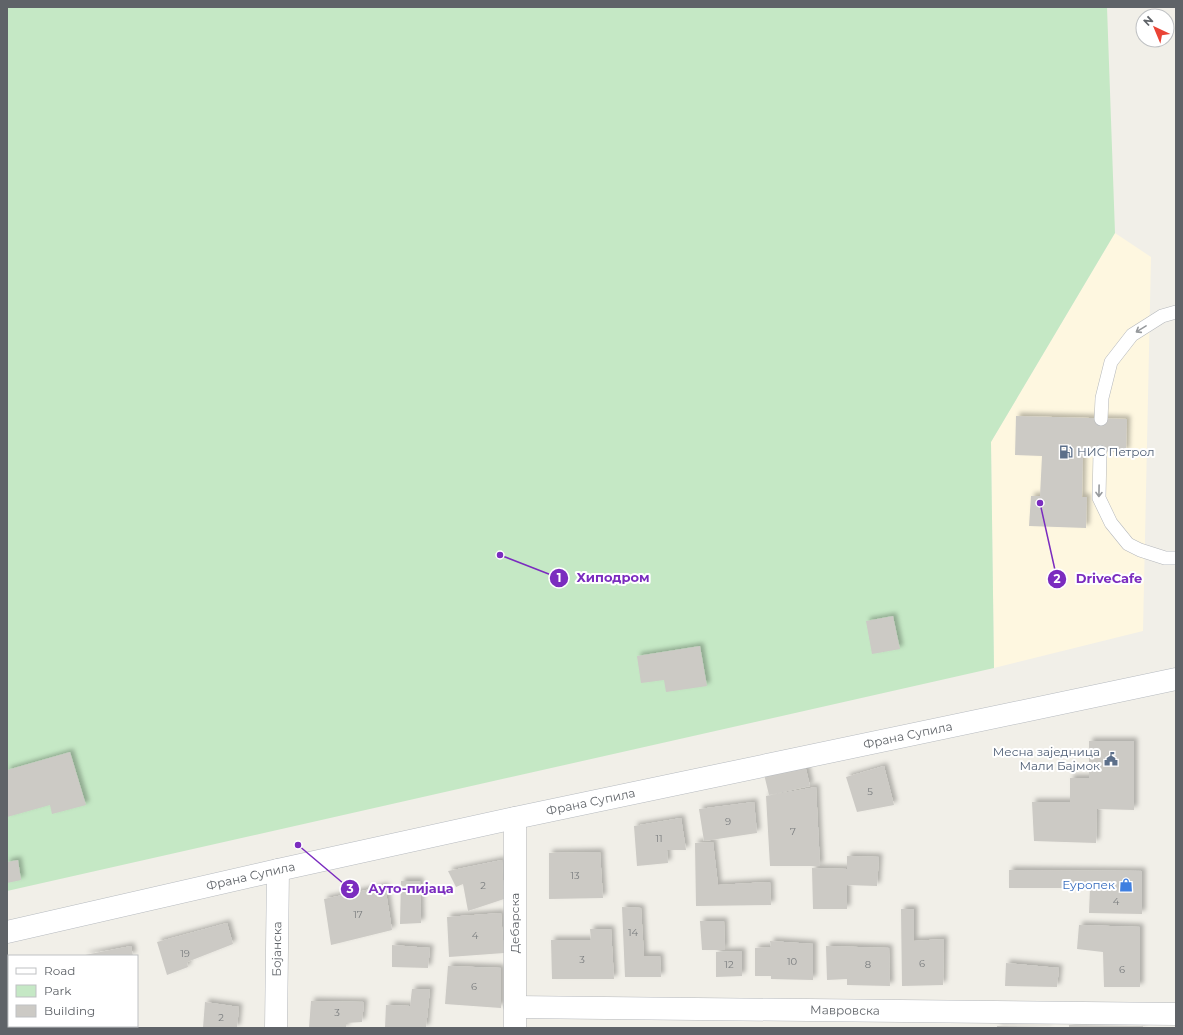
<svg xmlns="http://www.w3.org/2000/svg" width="1183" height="1035" viewBox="0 0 1183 1035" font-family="Montserrat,sans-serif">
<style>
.commercial{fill:#fef7e0}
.green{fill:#c5e8c5}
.building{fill:#cccac5;filter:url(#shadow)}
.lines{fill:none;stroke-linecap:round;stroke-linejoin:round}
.lane-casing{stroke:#b5b8bc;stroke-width:14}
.street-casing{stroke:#b5b8bc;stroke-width:23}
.secondary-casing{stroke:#b6babf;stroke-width:23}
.lane{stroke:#fff;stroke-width:13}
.street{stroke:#fff;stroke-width:22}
.secondary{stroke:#fff;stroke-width:22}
.oneway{stroke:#979a9d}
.labels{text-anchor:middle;stroke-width:4;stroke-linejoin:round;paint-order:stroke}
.number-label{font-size:10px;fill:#7a7d7f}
.service-label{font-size:12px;fill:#4e5e75;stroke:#fff;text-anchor:start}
.street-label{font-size:12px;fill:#5f6368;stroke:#fff}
.shop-label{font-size:12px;fill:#366cbe;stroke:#fff;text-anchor:end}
.leader{fill:none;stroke:#7b2cbf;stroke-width:1.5}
.callout-dot{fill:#7b2cbf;stroke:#fff;stroke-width:1.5}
.mark-label{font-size:12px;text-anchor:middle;font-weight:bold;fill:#fff}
.callout-label{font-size:13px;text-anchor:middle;font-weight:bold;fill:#7b2cbf;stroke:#fff;stroke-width:4;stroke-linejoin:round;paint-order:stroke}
</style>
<defs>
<filter id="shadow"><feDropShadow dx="3.5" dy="-3.5" stdDeviation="2" flood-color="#0004"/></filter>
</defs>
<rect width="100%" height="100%" fill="#f1efe8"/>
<path class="commercial" d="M1115 233 1151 257 1143 631 994 668 991 442Z"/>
<path class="green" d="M7 7H1107L1115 233 991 442 994 668 7 891Z"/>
<path class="building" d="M1016 416 1127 419 1126 452 1083 451 1082 497H1087L1086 528 1029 526 1031 496H1040L1042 456 1015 455Z
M893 616 900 649 872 654 866 621Z
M700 646 707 686 666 692 664 680 641 683 637 656Z
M1089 741H1134V810L1097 809 1096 843 1034 841 1032 802H1070V778H1089Z
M70 752 86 805 52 814 50 805 7 817V770Z
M805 765 810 786 769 795 764 774Z
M884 766 894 805 857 812 846 777Z
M816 787 820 866H770L766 796Z
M754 802 757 833 704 841 699 809Z
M681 818 686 850H667L668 863 637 866 634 826Z
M713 842 718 885 770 882 771 905 696 906 695 843Z
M600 852 603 898 549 899V853Z
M847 856 879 857 877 886 847 885V909H813L812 868 847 869Z
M18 860 21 880 7 883V862Z
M502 860 504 899 468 911 463 884 456 887 448 871Z
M1009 870 1142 871V914L1089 913 1090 888H1009Z
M401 881H420L421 923 400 924Z
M385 886 392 930 331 945 324 899Z
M622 907 641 908 644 956H660L661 977H625Z
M901 909H914V941L944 939 943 985 902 986Z
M501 913 504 953 449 957 447 917Z
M700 921H724L725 950H702Z
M227 923 233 944 187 962 188 967 167 975 157 942Z
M1079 925 1140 927V987H1104L1103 952 1077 949Z
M590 929H611L614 979H552L551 940H591Z
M770 941 813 944V980L771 979V976H755V948L771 947Z
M392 945 430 948 428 968 392 967Z
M131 946 133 956H85V955Z
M826 946 889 948 890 986 847 985V979L827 980Z
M742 951V976L716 977V952Z
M1006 963 1059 968 1057 987 1005 986Z
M448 966 501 968V1008L445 1004Z
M412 989H430L426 1028H385L386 1005 410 1006Z
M311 1001 364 1002 362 1022 346 1023V1028H309Z
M205 1002 239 1007 237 1028H203Z
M1069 1025 1143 1026V1028H1069Z
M80 1026H109V1028H80Z
M997 1026 1048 1027V1028H997Z"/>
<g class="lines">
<g class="lane-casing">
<path id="lane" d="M1101 419 1102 398 1111 362 1132 335 1162 316 1176 312
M1100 452 1099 498 1111 523 1128 544 1140 550 1165 558H1176"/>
</g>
<g class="street-casing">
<g id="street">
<path id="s1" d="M515 1007 1176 1014"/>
<path id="s2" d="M276 1028 278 870"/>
<path d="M515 1028V818"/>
</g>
</g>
<g class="secondary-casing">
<g id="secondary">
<path id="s3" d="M7 932 278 870 515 818 1176 679"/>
</g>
</g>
<use href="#lane" class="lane"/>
<use href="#street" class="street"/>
<use href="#secondary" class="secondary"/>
</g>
<defs><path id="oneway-shaft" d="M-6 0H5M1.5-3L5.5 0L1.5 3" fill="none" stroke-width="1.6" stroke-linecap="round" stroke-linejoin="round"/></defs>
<g class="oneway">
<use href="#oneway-shaft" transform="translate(1141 329) rotate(148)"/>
<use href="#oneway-shaft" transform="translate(1099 491) rotate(91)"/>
</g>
<defs>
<g id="fuel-bare" transform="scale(1.08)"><path d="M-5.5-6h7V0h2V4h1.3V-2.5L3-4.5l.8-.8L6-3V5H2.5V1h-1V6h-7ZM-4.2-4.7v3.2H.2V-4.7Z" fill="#5c6f8a" stroke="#fff" stroke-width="2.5" paint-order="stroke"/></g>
<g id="civic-bare" transform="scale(1.08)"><path d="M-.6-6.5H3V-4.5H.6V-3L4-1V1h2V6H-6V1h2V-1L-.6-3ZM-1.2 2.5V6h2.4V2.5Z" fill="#5c6f8a" stroke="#fff" stroke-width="2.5" paint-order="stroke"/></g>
<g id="shop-bare" transform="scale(1.08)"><path d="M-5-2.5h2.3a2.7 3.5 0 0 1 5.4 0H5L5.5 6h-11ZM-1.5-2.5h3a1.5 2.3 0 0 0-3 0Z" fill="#3f7fe0" stroke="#fff" stroke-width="2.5" paint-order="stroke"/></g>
</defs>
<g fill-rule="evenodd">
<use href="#fuel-bare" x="1066" y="452"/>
<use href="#civic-bare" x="1111" y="759"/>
<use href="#shop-bare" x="1126" y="885"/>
</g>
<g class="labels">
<g class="number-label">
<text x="870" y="795">5</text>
<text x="728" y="825">9</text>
<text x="793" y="835">7</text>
<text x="659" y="842">11</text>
<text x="575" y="879">13</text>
<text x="483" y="889">2</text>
<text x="1116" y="905">4</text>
<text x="358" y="918">17</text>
<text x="633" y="936">14</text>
<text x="475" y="939">4</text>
<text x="185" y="957">19</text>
<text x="582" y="963">3</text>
<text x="792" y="965">10</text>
<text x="922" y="967">6</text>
<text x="729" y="968">12</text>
<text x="868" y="968">8</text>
<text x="1122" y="973">6</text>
<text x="474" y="990">6</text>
<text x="337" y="1016">3</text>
<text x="221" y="1021">2</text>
</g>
<g class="service-label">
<text x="1077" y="456">НИС Петрол</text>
<text x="1100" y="756" text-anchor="end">Месна заједница<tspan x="1100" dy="14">Мали Бајмок</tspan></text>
</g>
<g class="street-label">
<text dy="4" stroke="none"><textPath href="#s3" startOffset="922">Франа Супила</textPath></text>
<text dy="4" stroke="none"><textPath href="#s3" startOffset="598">Франа Супила</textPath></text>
<text dy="4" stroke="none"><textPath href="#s3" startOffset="250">Франа Супила</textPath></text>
<text transform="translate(515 923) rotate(-90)" y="4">Дебарска</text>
<text dy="4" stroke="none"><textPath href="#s2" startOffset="79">Бојанска</textPath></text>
<text dy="4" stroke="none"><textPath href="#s1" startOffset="330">Мавровска</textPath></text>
</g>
<g class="shop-label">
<text x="1115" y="889">Еуропек</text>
</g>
</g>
<path class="leader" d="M500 555L559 578M1040 503L1057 579M298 845L350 889"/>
<g class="callout-dot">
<circle cx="500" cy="555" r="4"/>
<circle cx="1040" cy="503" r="4"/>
<circle cx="298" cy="845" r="4"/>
<circle cx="559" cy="578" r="10"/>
<circle cx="1057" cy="579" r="10"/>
<circle cx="350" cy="889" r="10"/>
</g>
<g class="mark-label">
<text x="559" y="582">1</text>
<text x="1057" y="583">2</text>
<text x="350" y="893">3</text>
</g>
<g class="callout-label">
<text x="613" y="582">Хиподром</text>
<text x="1109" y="583">DriveCafe</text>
<text x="411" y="893">Ауто-пијаца</text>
</g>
<rect width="1183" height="1035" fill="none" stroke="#5f6368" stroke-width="16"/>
<rect x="8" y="955" width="130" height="72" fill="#ffffff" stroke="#bfc1c3"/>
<rect x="16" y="968" width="20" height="6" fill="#ffffff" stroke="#bfc1c3"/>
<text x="44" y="975" font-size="12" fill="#5f6368">Road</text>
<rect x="16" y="985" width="20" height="12" fill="#c5e8c5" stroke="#bfc1c3"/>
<text x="44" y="995" font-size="12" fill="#5f6368">Park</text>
<rect x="16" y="1005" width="20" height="12" fill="#cccac5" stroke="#bfc1c3"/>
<text x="44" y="1015" font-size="12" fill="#5f6368">Building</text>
<g transform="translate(1155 28) rotate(316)"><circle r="19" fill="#ffffff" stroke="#bfc1c3"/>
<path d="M0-3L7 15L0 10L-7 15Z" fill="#ea4335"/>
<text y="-6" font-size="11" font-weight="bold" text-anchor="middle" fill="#5f6368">N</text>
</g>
</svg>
